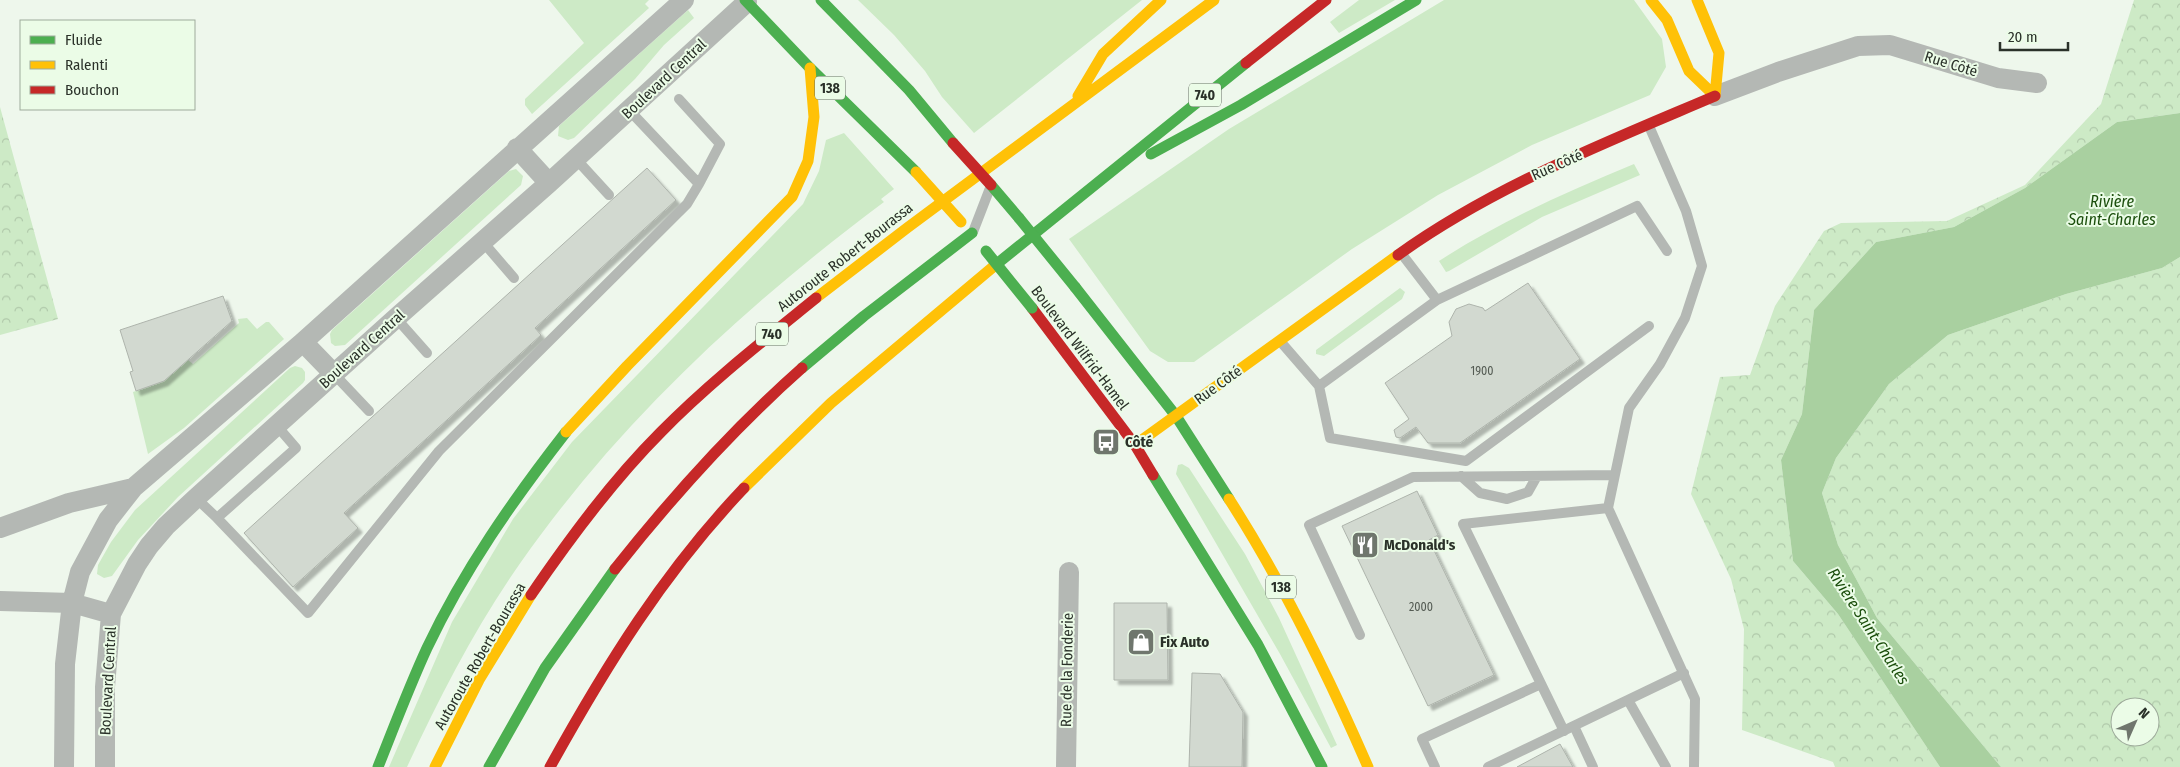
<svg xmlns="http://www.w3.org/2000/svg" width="2180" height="767" viewBox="0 0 2180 767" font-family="'Fira Sans Condensed',sans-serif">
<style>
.grass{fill:#cdeac6}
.park{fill:url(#park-crowns);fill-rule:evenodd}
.water{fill:#a9d0a0}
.building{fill:#d2d9d0;stroke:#aeb4ac;filter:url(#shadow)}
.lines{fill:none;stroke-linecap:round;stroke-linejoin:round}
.lane{stroke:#b4b8b4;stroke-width:10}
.street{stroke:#b4b8b4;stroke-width:20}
.fast{stroke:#4caf50;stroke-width:11}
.slow{stroke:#ffc107;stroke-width:11}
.jam{stroke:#c62828;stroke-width:11}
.fast-bridge{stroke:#4caf50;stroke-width:11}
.slow-bridge{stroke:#ffc107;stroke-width:11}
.jam-bridge{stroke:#c62828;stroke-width:11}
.labels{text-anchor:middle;stroke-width:4;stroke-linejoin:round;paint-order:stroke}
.number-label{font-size:12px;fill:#545b53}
.shield{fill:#ebfce7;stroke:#646e62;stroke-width:1}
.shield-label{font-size:14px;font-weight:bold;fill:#2a3129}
.street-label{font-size:15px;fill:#2a3129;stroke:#ebfce7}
.poi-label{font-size:15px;font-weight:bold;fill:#2a3129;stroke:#ebfce7;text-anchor:start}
.water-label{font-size:16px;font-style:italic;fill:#1a4d0b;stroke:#ebfce7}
</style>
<defs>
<pattern id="park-crowns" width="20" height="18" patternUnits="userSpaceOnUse" patternTransform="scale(1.25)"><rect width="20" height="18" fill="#cdeac6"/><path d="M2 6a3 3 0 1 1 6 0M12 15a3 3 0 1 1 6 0" fill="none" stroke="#b0c9aa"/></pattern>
<filter id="shadow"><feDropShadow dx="4.5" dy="4.5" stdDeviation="1" flood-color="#0004"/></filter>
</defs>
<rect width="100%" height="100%" fill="#eef7ec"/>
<path class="grass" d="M549 0H649L645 4 649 8 532 114 525 105V99L584 43Z
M858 0H1142L974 133 942 97 925 71 894 35Z
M1359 0H1395L1339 33 1330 22Z
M1444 0H1634L1662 39 1666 67 1650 95 1532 145 1438 195 1352 249 1194 362H1168L1150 351 1069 239 1229 129Z
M688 10 694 18 664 45 635 79 574 138 568 140 558 136 559 126Z
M844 133 894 189 881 199 884 202C746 305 620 421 521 562 476 626 440 696 407 767H389L452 622 513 519 572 442 803 204 819 171 826 140Z
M1634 164 1640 175 1542 217 1449 271 1446 272 1439 261C1501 221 1566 192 1634 164Z
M516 169 523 176 521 185 345 345 335 346 331 343 330 334 332 330 509 171Z
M1400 288 1405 292 1402 299 1324 356 1316 354V350Z
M247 318 257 329 266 322H269L284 339 184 428 148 454 133 392 164 381 188 360 193 364 239 323 238 319Z
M295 366 302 368 305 372V380L303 383 178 497 138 540 112 576 104 578 97 574 98 565 111 542 135 510 290 368Z
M1182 464 1189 468 1245 554 1279 618 1337 745 1331 748 1280 654 1176 474 1178 465Z"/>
<path class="park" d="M2134 0H2180V113L2117 122 2025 188 1954 227 1876 242 1814 310 1802 414 1781 460 1793 561 1838 614 1940 767H1835L1833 762 1742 730 1744 629 1731 579 1691 494 1720 377 1750 375 1775 306 1824 231 1841 223 1947 221 2025 185 2101 104Z
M0 107 58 319 0 335Z
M2180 257V767H2001L1877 618 1838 545 1822 493 1836 458 1889 384 1948 335 2066 294 2162 268ZM2120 707H2150V737H2120Z"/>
<path class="water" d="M2180 113V257L2162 268 2066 294 1948 335 1889 384 1836 458 1822 493 1838 545 1877 618 2001 767H1940L1838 614 1793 561 1781 460 1802 414 1814 310 1876 242 1954 227 2025 188 2117 122Z"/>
<path class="building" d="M647 168 676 200 535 328 541 335 344 513 358 528 293 587 244 533Z
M1528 283 1580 359 1460 443H1428L1416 427 1400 438 1396 437 1394 430 1409 419 1385 383 1452 336 1449 322 1456 309 1469 304 1483 308 1485 311Z
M223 296 232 321 164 381 136 391 130 372 133 371 120 330Z
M1417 491 1438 535 1429 540 1494 675 1428 706 1342 526Z
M1114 603H1167L1168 680H1114Z
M1192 673 1220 674 1243 712 1242 767H1189Z
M1560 744 1573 767H1517Z"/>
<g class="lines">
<path class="lane" d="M679 99 720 144 699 184
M1649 126 1686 211 1702 266 1685 318 1660 364 1629 408 1608 508 1695 699 1694 767
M576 159 609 195
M973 232 990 188
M483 242 514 278
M1401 253 1437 300
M396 318 427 353
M1280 341 1319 386 1330 438 1466 461 1649 326
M333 373 369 411
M1319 386 1437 300 1637 206 1667 251
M1461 476 1480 493 1507 499 1528 492 1537 476
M196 498 217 518 296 448 277 426
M217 518 308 613 439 451 687 204 699 184 629 110
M1360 635 1309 525 1413 477 1614 475
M1628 700 1666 767
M1574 726 1593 767
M1564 731 1463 524 1608 508
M1435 767 1422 739 1541 684
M1488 767 1684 673"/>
<path class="street" d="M1715 96 1778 72 1858 46 1890 45 1998 78 2037 83
M517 148 549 183
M303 342 333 373
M0 528 69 503 133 488
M0 601 72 603 111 614
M64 767 65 664 72 603 80 572 108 520 133 488 303 342 684 0
M105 767V687L111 614 137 564 149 546 166 526 196 498 396 318 549 183 747 2
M1066 767 1069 572"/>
<path class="fast" d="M745 0 810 68 916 172
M821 0 909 90 953 143
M1151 154 1241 105 1416 0
M991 185 1019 218
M993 267 1246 63
M1075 287 1176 416 1229 499
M802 368 864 316 972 233
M1153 475 1258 645 1322 767
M378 767C394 727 409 687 427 648 464 570 513 500 566 432
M489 767 545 668 615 569"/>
<path class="slow" d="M1651 0 1667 20 1689 71 1715 96
M1697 0 1719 53 1715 96
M1078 96 1103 54 1161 0
M816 298 907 228 1214 0
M566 432 627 366 792 197 808 161 814 117 810 68
M1135 445 1398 255
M744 488 831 403 993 267
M1229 499C1283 583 1328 675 1368 767
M435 767 479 680 531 595"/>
<path class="jam" d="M1246 63 1326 0
M1398 255C1494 186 1607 142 1715 96
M1032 308 1135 445 1153 475
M615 569C672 497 733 429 802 368
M531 595C570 538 612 481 661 432 708 384 763 341 816 298
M550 767C606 666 664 572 744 488"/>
<path class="fast-bridge" d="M1019 218 1075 287
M986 251 1032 308"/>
<path class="slow-bridge" d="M916 172 961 222"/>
<path class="jam-bridge" d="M953 143 991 185"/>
</g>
<defs>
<g id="bus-square" transform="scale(1.4375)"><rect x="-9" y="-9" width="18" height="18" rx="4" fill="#6f766d" stroke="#ebfce7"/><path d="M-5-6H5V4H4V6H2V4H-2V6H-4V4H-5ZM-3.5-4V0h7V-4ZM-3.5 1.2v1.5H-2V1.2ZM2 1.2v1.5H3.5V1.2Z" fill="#fff"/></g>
<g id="restaurant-square" transform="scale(1.4375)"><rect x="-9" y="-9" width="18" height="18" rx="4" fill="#6f766d" stroke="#ebfce7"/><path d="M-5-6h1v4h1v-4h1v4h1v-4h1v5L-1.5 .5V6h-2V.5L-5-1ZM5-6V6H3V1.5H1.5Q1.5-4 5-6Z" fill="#fff"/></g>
<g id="shop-square" transform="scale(1.4375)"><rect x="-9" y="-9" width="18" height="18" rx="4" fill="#6f766d" stroke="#ebfce7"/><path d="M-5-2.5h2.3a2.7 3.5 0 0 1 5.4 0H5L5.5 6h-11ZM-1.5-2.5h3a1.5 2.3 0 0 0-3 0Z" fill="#fff"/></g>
</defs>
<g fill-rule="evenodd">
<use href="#bus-square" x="1106" y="442"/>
<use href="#restaurant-square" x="1365" y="545"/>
<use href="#shop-square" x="1141" y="642"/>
</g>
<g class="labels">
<g class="number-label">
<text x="1482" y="375">1900</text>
<text x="1421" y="611">2000</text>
</g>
<g class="shield">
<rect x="815" y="76.5" width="30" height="23" rx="4"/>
<rect x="1189" y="83.5" width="32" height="23" rx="4"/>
<rect x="756" y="322.5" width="32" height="23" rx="4"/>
<rect x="1266" y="575.5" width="30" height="23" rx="4"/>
</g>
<g class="shield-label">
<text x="830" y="93">138</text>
<text x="1205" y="100">740</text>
<text x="772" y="339">740</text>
<text x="1281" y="592">138</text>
</g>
<g class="street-label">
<text transform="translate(1951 64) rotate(17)" y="5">Rue Côté</text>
<text transform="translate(664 79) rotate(-43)" y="5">Boulevard Central</text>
<text transform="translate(1557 165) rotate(-24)" y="5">Rue Côté</text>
<text transform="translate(845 257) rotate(-38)" y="5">Autoroute Robert-Bourassa</text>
<text transform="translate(1080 348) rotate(53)" y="5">Boulevard Wilfrid-Hamel</text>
<text transform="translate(362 349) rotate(-42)" y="5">Boulevard Central</text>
<text transform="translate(1218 385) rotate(-36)" y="5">Rue Côté</text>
<text transform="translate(480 656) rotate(-60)" y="5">Autoroute Robert-Bourassa</text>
<text transform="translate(1067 670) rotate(-89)" y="5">Rue de la Fonderie</text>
<text transform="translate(108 681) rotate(-87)" y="5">Boulevard Central</text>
</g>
<g class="poi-label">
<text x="1125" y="447">Côté</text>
<text x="1384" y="550">McDonald's</text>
<text x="1160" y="647">Fix Auto</text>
</g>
<g class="water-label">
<text x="2112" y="207">Rivière<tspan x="2112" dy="18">Saint-Charles</tspan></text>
<text transform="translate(1869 626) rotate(57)" y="6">Rivière Saint-Charles</text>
</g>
</g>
<rect x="20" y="20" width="175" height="90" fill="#ebfce7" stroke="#9eab9b"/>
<rect x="30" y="36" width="25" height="8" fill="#4caf50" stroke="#9eab9b"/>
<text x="65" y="45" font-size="15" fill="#2a3129">Fluide</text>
<rect x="30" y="61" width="25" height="8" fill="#ffc107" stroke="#9eab9b"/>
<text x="65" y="70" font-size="15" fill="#2a3129">Ralenti</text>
<rect x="30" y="86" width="25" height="8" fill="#c62828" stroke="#9eab9b"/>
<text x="65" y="95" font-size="15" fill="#2a3129">Bouchon</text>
<g transform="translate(2135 722) rotate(45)"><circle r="24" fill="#ebfce7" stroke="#9eab9b"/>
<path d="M0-4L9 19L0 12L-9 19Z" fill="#6f766d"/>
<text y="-8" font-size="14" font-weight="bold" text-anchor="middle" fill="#2a3129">N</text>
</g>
<path d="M2000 42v8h68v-8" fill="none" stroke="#2a3129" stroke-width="2.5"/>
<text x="2008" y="42" font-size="15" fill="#2a3129" stroke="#ebfce7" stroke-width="4" paint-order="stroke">20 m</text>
</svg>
